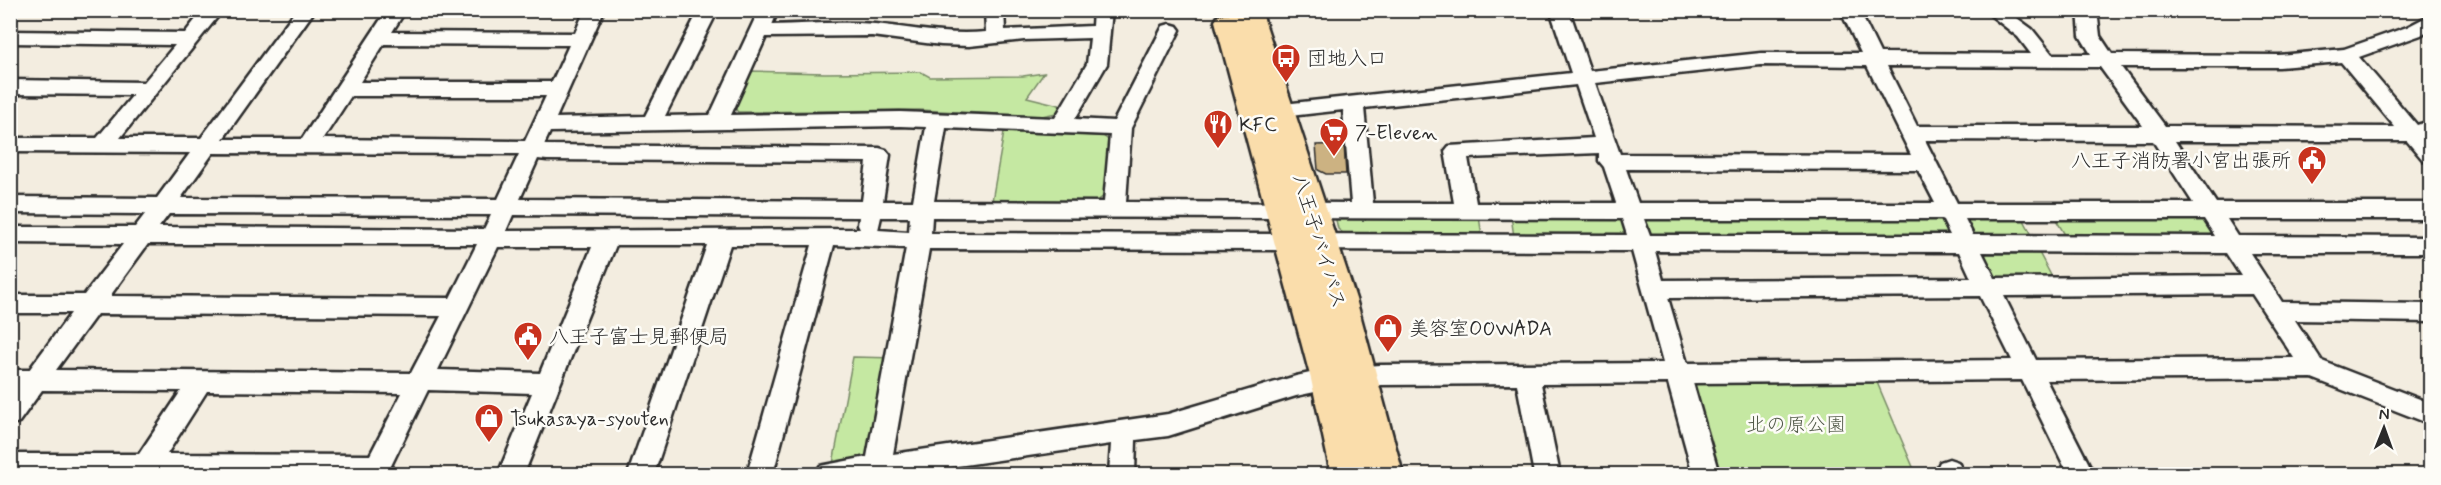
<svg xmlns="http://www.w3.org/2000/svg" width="2441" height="485" viewBox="0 0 2441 485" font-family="Mynerve,'Klee One',sans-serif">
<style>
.green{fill:#c5e8a2;stroke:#788a66;stroke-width:1.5;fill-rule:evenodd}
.building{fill:#ccb282;stroke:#2b2b2b;stroke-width:1.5}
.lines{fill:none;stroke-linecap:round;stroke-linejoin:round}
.minor-casing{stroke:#2b2b2b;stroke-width:5}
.highway-casing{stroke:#2b2b2b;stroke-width:5}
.minor{fill:#fdfcf7;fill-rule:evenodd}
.highway{fill:#faddab;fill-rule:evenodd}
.labels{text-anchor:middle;stroke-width:5;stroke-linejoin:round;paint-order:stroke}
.poi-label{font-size:20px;fill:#2b2b2b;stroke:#fdfcf7;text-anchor:start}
.street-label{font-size:20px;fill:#2b2b2b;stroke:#fdfcf7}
.park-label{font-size:20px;fill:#525a49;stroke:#fdfcf7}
</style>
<rect width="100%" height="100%" fill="#f3ede0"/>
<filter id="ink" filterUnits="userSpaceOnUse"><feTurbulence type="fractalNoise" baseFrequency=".0167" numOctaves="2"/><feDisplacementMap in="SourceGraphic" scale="12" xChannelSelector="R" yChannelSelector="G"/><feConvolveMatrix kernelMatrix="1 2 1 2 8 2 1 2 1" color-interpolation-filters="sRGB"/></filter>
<g filter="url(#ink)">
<path class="green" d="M749 71 825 73 921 72 930 77 1023 76 1044 73 1027 97 1063 106 1056 113 1042 116 919 110 738 112 732 105Z
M1004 132 1103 136 1111 142 1108 193 1097 201H992Z
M1343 215 2197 216 2208 223 2217 233 2212 240 1348 237 1338 229 1336 220ZM1479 216H1511L1514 237H1482ZM2023 218H2055L2067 238 2034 239Z
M1990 248 2037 249 2054 281H2002L1993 277 1984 257Z
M853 357 897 358 878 467 831 474Z
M1677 373H1873L1916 474H1706Z"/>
<path class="building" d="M1344 144 1346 174H1326L1318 170 1316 145Z"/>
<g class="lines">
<g class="minor-casing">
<path id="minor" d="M203 10H223L120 138H201L296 10H315L223 139H302L387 10H406L392 32 575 33 585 10H604L556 118 645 116 699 10H718L665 116 710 115 759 10H778L772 25C806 24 841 21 875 24 912 28 948 36 986 32L985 10H1004L1005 30 1092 26 1093 10H1112L1107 64 1075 119 1114 121 1163 26 1170 24 1177 26 1180 30 1131 128 1126 202 1351 203 1343 110 1281 117 1274 115 1271 110 1274 105 1571 73 1550 10H1569L1590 71 1761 53H1861L1840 10H1859L1880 53 2031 54 2018 37 1984 10H2006L2032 29 2052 54H2091L2080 36 2078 10H2097L2100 36 2112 54 2279 55 2344 49 2407 27 2430 15V29L2421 35 2359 57 2417 125 2430 121V135L2427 137 2430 142V162L2423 160 2407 141H2175L2216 203H2430V219H2227L2238 236 2430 237V253H2250L2282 302 2430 304V322L2295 320 2322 361 2430 403V424L2312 378 2046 380 2094 474H2068L2022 380 1693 383 1719 474H1693L1668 383 1541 384 1560 474H1534L1517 384 1380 385 1329 389 1296 396 1168 436 1136 440 1135 474H1109L1111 444 902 474H816L820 466 867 457 906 248 834 245 773 474H747L812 245H730L654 474H628L707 245H616L524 474H498L532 393 428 390 387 474H10V454H139L181 391 42 390 19 422 10 425V395L14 390H10V370H29L71 313H10V295H84L123 244 10 243V227H135L145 214 10 213V197L157 198 190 153 10 152V138H97L133 95 10 94V80L144 82 175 45 10 43V31L185 33ZM872 36 941 45 969 46 1024 40 1090 38 1087 64 1055 118 900 112 731 115 766 37ZM384 44 569 45 552 82H360ZM2341 62 2395 127 2165 126 2121 67H2279ZM1761 65 1867 66 1911 155 1620 154 1595 83ZM1887 66 2100 67 2143 126H1917ZM1576 85 1594 138 1449 146 1445 151 1454 203H1373L1364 108ZM351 96H546L525 141 323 139ZM900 126 926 127 913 201H883L890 155 886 150 879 148 544 145 550 132ZM946 128 1110 135 1104 202 934 201ZM1925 140 2153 141 2193 203H1957ZM213 153 518 154H519L498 199 181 198ZM1599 153V161L1604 167 1616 203H1476L1468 158ZM538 159 547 160 867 162 862 201 520 199ZM1626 169 1918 170 1935 203H1638ZM169 214 491 215 484 229 159 227ZM513 215 859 217 858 225 860 229 506 231ZM881 217H910L909 232 878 230ZM932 217 1622 219 1627 235 931 233ZM1644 219H1942L1950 235H1650ZM1965 219H2204L2215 236 1973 235ZM148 244H477L450 298 110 296ZM498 247H592L540 373 438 370ZM929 249 1632 251 1663 363 1380 365 1329 369 1296 376 1168 414 893 454ZM1655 251 1959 252 1971 278 1663 280ZM1982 252 2226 253 2241 276 1995 278ZM2252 294 2294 358 2036 360 2004 296ZM1980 296 2012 360 1687 363 1668 298ZM97 314 441 316 411 373 56 370ZM207 391 402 393 370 455 167 454Z
M1949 459 1958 462 1964 474H1938L1936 470 1940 462Z"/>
</g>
<g class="highway-casing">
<path id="highway" d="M1233 10H1261L1356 299 1403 474H1331L1311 379 1215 21 1219 15 1234 13Z"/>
</g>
<use href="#minor" class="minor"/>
<use href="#highway" class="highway"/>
</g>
</g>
<defs>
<g id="bus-pin" transform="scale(1.5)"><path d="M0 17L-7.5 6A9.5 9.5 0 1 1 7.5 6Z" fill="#c8321e" stroke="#fdfcf7"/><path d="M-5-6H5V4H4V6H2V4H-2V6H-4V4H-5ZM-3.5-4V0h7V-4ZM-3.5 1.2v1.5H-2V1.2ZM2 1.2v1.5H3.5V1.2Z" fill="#fff"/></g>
<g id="restaurant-pin" transform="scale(1.5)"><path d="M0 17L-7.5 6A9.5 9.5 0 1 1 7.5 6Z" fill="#c8321e" stroke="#fdfcf7"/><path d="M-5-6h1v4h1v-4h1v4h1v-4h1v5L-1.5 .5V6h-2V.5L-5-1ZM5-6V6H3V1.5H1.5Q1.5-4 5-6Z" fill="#fff"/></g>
<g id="supermarket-pin" transform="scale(1.5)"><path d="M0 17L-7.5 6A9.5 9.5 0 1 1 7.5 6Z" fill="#c8321e" stroke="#fdfcf7"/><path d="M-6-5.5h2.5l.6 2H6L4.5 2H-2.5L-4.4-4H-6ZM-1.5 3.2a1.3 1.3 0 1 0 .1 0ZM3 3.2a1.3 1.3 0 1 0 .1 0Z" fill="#fff"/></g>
<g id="civic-pin" transform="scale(1.5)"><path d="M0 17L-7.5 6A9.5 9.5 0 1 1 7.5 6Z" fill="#c8321e" stroke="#fdfcf7"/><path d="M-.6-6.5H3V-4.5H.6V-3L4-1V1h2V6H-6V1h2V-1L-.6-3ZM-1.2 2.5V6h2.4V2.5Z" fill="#fff"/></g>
<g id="shop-pin" transform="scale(1.5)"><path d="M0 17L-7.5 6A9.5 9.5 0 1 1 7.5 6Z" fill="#c8321e" stroke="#fdfcf7"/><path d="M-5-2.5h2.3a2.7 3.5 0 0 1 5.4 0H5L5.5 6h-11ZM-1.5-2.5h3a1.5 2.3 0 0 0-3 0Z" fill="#fff"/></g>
</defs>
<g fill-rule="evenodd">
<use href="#bus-pin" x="1286" y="58"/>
<use href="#restaurant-pin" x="1218" y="124"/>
<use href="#supermarket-pin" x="1334" y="132"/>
<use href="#civic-pin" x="2312" y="160"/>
<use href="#shop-pin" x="1388" y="328"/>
<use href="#civic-pin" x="528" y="336"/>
<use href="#shop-pin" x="489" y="418"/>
</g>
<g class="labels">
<g class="poi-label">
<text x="1307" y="65">団地入口</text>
<text x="1239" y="131">KFC</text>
<text x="1355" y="139">7-Eleven</text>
<text x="2291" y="167" text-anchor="end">八王子消防署小宮出張所</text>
<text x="1409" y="335">美容室OOWADA</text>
<text x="549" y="343">八王子富士見郵便局</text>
<text x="510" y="425">Tsukasaya-syouten</text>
</g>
<g class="street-label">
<text transform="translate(1320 241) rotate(73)" y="7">八王子バイパス</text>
</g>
<g class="park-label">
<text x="1796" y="431">北の原公園</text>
</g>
</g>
<rect width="2441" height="485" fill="none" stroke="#fdfcf7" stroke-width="36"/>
<rect x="18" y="18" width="2405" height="449" fill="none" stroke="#2b2b2b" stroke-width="2" filter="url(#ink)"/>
<g transform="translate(2384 428) rotate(1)" stroke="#fdfcf7" stroke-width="4.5" paint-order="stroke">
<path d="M0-4.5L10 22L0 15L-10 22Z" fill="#2b2b2b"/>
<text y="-9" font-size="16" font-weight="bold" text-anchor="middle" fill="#2b2b2b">N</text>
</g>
</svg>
